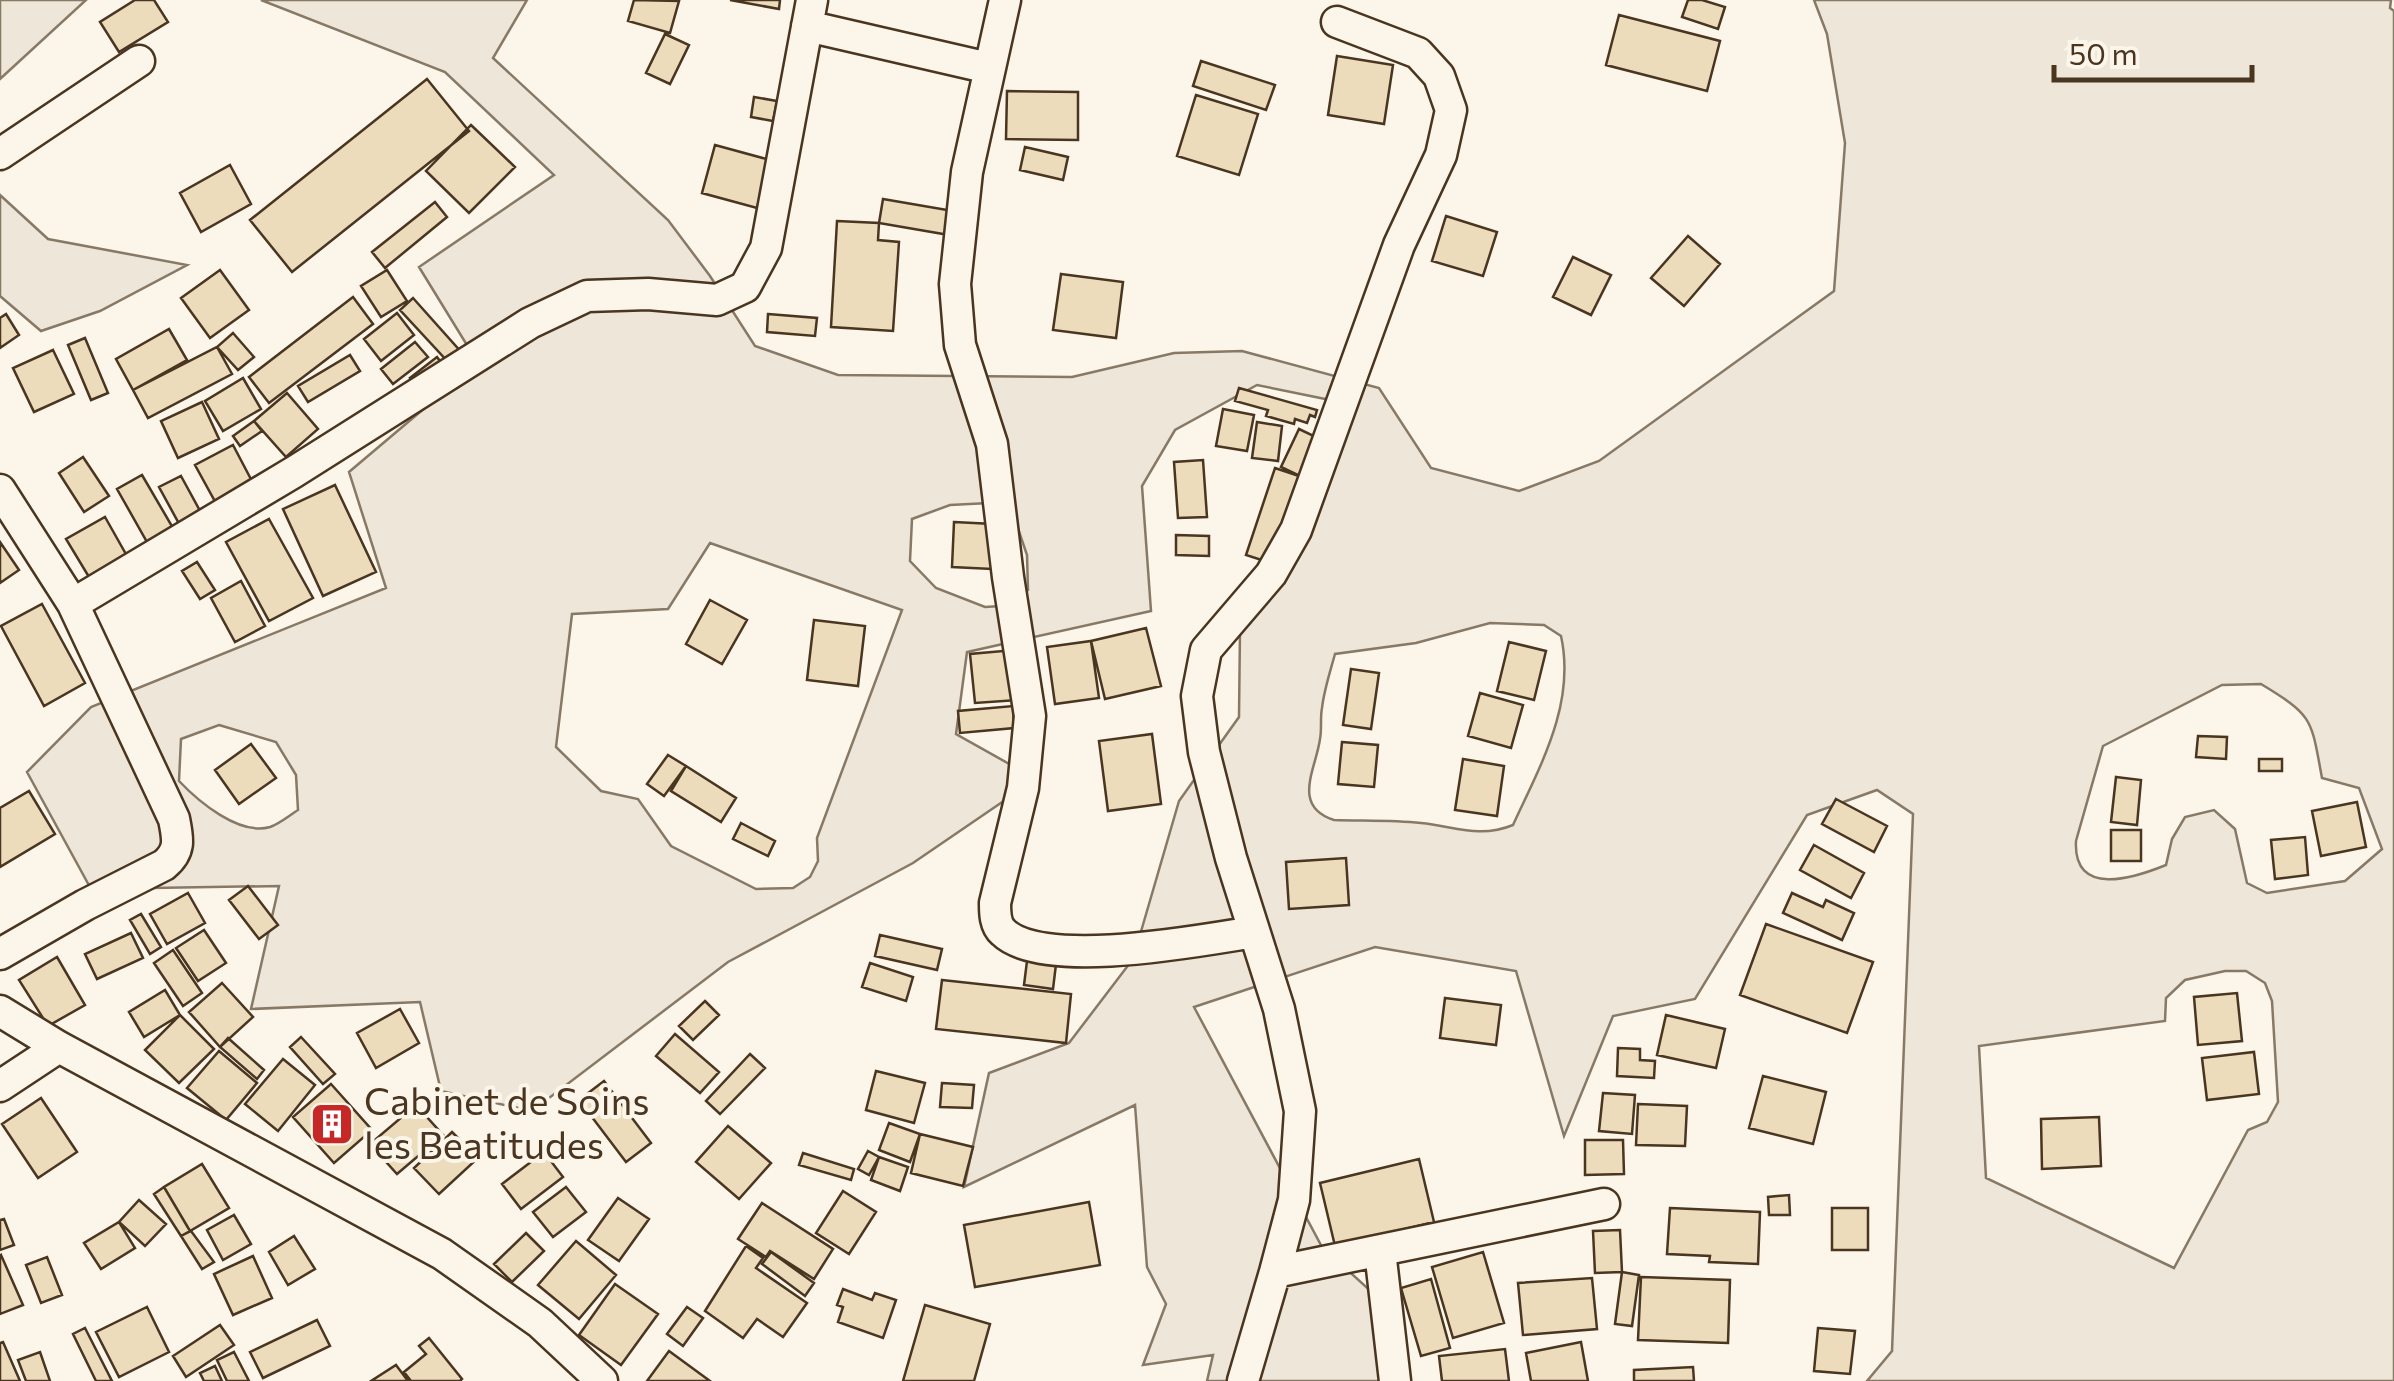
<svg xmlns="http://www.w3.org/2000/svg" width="2394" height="1381" viewBox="0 0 2394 1381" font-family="Commissioner,sans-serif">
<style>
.green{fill:#ede6d9;stroke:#887966;stroke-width:2.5;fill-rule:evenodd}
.building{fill:#ecdcbc;stroke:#4a3520;stroke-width:2.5}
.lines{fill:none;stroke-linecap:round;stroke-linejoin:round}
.minor-casing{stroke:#4a3520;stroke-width:35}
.minor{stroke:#fbf6e9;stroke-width:30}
.labels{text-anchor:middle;stroke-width:8;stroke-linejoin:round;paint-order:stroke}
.poi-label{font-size:38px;fill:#4a3520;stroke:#fbf6e9;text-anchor:start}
</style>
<rect width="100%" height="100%" fill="#fbf6e9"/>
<path class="green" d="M0 0H86L0 79Z
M261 0H527L493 58 668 220 710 276 755 346 838 375 1072 377 1174 353 1242 351 1379 388 1431 468 1519 491 1599 461 1834 291 1845 143 1827 34 1814 0H2391L2390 8 2394 11V1381H1867L1892 1351 1913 814 1877 790 1807 815 1695 999 1613 1016 1564 1136 1516 971 1375 947 1194 1007 1322 1247 1374 1294 1382 1381H1207L1213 1355 1143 1365 1166 1304 1147 1267 1135 1105 964 1187 989 1073 1069 1043 1133 959 1179 801 1239 717 1240 630 1330 400 1257 385 1175 430 1142 486 1151 611 967 652 956 734 1036 779 913 863 728 962 532 1111 441 1091 420 1002 251 1009 279 886 91 889 27 772 91 707 386 588 349 472 478 363 419 267 554 175 445 72ZM1009 502 1027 555 1028 590 1001 606 985 607 936 588 910 561 912 519 950 505ZM710 543 902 610 817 838 818 861 810 877 793 888 756 889 671 846 638 799 601 791 556 747 572 614 668 609ZM1490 623 1544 625 1561 636C1576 704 1540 766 1513 825 1479 839 1454 826 1421 823 1392 820 1363 821 1334 820 1291 806 1316 769 1320 739 1322 729 1320 718 1322 708 1324 690 1330 672 1335 654L1416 643ZM2261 684C2314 716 2311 719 2322 778L2359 788 2382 849 2345 881 2267 893 2247 883 2235 829 2214 810 2185 817 2172 839 2166 865C2134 878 2073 898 2076 841L2103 746 2222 685ZM219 725 276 742 296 775 298 810C290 815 279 824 270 827 239 836 198 801 179 781L181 739ZM2225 971H2246L2265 983 2272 1001 2278 1102 2267 1122 2248 1130 2174 1268 1986 1178 1979 1046 2165 1021 2166 998 2185 980Z
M0 195 48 239 187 265 100 311 41 331 0 296Z"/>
<path class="building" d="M135 0H154L168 22 119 52 100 22Z
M634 0 679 1 670 33 628 21Z
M730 0H780L779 9Z
M1688 0H1702L1725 7 1718 29 1682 17Z
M1619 15 1720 41 1707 91 1606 65Z
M665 34 689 45 670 84 646 73Z
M1337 56 1393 65 1384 124 1328 115Z
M1201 61 1275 85 1266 110 1193 86Z
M427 79 469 131 292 272 250 220Z
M1007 91 1078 92V140L1006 139Z
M1196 95 1258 114 1239 175 1177 156Z
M754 97 777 101 773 121 751 117Z
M471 125 515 167 469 213 426 171Z
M715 145 770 160 757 208 702 193Z
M1025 147 1068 157 1063 180 1020 170Z
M230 165 251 204 201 232 180 193Z
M883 199 953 211 949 235 879 223Z
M435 202 447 217 385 268 372 252Z
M1446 216 1497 232 1483 276 1432 261Z
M837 221 879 223 878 240 899 242 893 331 831 327Z
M1688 236 1720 264 1684 306 1651 278Z
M1573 257 1611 275 1591 315 1553 297Z
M220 270 249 310 210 338 181 298Z
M387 270 407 301 381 317 361 286Z
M1061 274 1123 282 1116 338 1053 330Z
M353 297 373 324 269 403 249 377Z
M413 298 462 353 450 364 400 310Z
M397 313 414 335 381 361 364 339Z
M6 314 19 335 0 348V318Z
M768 314 817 318 815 336 767 332Z
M169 329 187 360 133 390 116 359Z
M233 333 254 357 238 370 217 347Z
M85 338 108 393 91 400 68 345Z
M415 342 428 357 393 384 381 369Z
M217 347 232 374 148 418 133 390Z
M53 350 74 394 34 412 13 368Z
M350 355 360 371 308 402 298 386Z
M437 357 445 368 419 388 410 378Z
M243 378 261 409 223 431 205 401Z
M1239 388 1317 410 1315 417 1310 415 1307 423 1295 419 1294 424 1266 416 1268 410 1235 401Z
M287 393 318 429 286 457 254 421Z
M202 402 219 439 178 458 161 421Z
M1223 409 1254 415 1247 451 1216 446Z
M254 421 262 431 240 446 233 436Z
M1257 422 1282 426 1278 461 1252 458Z
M1299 429 1316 437 1302 467 1306 469 1302 477 1281 467Z
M233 445 254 485 217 505 195 465Z
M83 457 109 496 84 512 59 473Z
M1203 460 1207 517 1178 518 1174 462Z
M1275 468 1302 477 1274 564 1246 555Z
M142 475 173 528 147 542 117 489Z
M181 476 205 520 183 531 159 487Z
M335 485 376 572 323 596 283 509Z
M105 517 127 556 89 577 66 539Z
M269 519 313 598 269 621 226 542Z
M954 522 993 524 992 569 952 567Z
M1176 535 1209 536V556L1176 555Z
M0 542 19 570 0 583Z
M197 562 215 590 200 599 182 571Z
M241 581 265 626 235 642 211 598Z
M710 600 747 620 722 664 686 644Z
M42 604 85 683 44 706 1 626Z
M814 620 865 626 858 686 807 680Z
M1146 628 1161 686 1105 699 1091 641Z
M1091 641 1099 698 1055 704 1047 647Z
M1509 642 1546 651 1534 700 1497 691Z
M1014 650 1018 700 975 703 970 654Z
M1351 669 1379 673 1371 729 1343 725Z
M1480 693 1523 705 1511 748 1468 736Z
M1013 706 1014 728 960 733 958 711Z
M1152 734 1161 804 1108 811 1099 741Z
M2198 736 2227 737 2226 759 2196 757Z
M1342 742 1378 745 1374 787 1338 784Z
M251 744 276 778 239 804 215 770Z
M668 755 686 766 664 796 647 784Z
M1463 759 1504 766 1497 816 1455 810Z
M2259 759H2282V771H2259Z
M686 766 736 798 721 822 671 791Z
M2116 777 2141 780 2137 825 2111 822Z
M29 791 55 834 0 867V808Z
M1836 799 1887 826 1874 852 1822 824Z
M2357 802 2366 847 2321 856 2312 811Z
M741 823 775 841 768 856 733 839Z
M2111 830H2141V861H2111Z
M2305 837 2308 875 2275 879 2271 840Z
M1814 845 1864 873 1851 898 1800 870Z
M1346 858 1349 905 1289 909 1286 862Z
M248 886 278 925 259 939 229 900Z
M188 893 205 923 167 944 150 914Z
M1792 893 1823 907 1826 900 1854 913 1842 940 1783 913Z
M141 914 161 947 150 954 130 920Z
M1766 924 1873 962 1847 1033 1740 995Z
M204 930 226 963 198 981 176 948Z
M131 933 143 958 97 979 85 954Z
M880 935 942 949 937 970 875 956Z
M173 950 202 993 183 1006 154 963Z
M1028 953 1057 956 1053 989 1024 985Z
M57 957 85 1005 48 1026 19 980Z
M870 963 913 977 906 1001 862 987Z
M942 980 1071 994 1066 1043 936 1029Z
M222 983 253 1017 220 1047 189 1012Z
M165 990 180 1015 144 1037 129 1012Z
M2237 993 2242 1041 2198 1045 2194 997Z
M1445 998 1501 1005 1496 1045 1440 1038Z
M705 1001 719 1015 693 1040 679 1026Z
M400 1009 419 1043 376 1068 357 1033Z
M180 1015 214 1049 179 1083 145 1050Z
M1666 1015 1725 1029 1716 1068 1657 1055Z
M675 1034 719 1072 700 1093 656 1056Z
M301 1037 335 1074 323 1084 290 1047Z
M228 1038 264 1070 257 1079 220 1047Z
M1618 1048 1640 1049V1060L1655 1061 1654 1078 1617 1076Z
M219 1051 257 1083 226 1120 187 1088Z
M2254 1052 2259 1094 2207 1100 2202 1058Z
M750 1054 765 1068 720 1114 706 1101Z
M283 1059 315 1085 278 1131 245 1104Z
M876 1071 925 1083 914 1123 866 1110Z
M1763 1076 1826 1092 1813 1144 1749 1128Z
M604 1081 651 1143 626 1162 579 1100Z
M942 1083 974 1085 972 1108 940 1107Z
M331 1084 372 1130 334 1163 293 1117Z
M1603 1093 1635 1095 1632 1134 1599 1131Z
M41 1098 77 1152 38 1178 2 1124Z
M1638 1104 1687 1106 1685 1146 1636 1145Z
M416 1105 443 1135 397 1174 370 1144Z
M2099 1117 2101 1166 2042 1169 2041 1119Z
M889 1123 920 1134 910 1162 879 1150Z
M728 1126 771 1163 739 1199 696 1162Z
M452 1132 478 1158 439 1194 414 1168Z
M920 1134 973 1147 963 1186 911 1173Z
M1585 1140H1623L1624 1174 1585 1175Z
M868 1151 879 1157 869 1175 858 1169Z
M544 1152 563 1177 521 1209 502 1184Z
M803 1153 854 1169 851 1180 799 1165Z
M879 1157 908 1167 900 1191 871 1180Z
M1419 1159 1434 1222 1335 1246 1320 1183Z
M202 1164 229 1208 190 1231 164 1187Z
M164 1187 190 1231 181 1236 154 1194Z
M566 1187 586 1212 553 1237 533 1212Z
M843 1191 876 1212 849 1254 816 1233Z
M1789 1195 1790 1215H1769L1768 1197Z
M618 1198 649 1219 619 1261 588 1240Z
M139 1200 166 1224 145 1246 119 1222Z
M1089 1202 1100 1265 975 1287 964 1225Z
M762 1203 833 1249 814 1279 770 1251 766 1257 738 1239Z
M1670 1208 1760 1212 1758 1264 1709 1262 1710 1256 1667 1254Z
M1832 1208H1868V1250H1832Z
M234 1215 251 1244 223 1260 207 1230Z
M4 1219 14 1245 0 1250V1220Z
M119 1222 135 1248 101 1269 84 1243Z
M1620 1230 1622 1272 1595 1273 1593 1231Z
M191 1231 214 1262 202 1269 181 1236Z
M526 1233 544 1251 512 1282 494 1264Z
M294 1236 315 1269 288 1285 269 1252Z
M576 1241 616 1275 579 1319 538 1285Z
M746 1246 763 1258 756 1268 807 1303 783 1337 757 1319 743 1338 705 1311Z
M771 1252 814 1283 805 1296 762 1264Z
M1483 1252 1504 1323 1453 1338 1432 1267Z
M1 1255 23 1305 0 1314V1256Z
M253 1256 272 1298 233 1315 214 1274Z
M47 1257 62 1295 41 1303 26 1265Z
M1622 1272 1639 1275 1632 1326 1615 1324Z
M1641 1277 1730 1280 1728 1343 1638 1340Z
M1592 1278 1597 1329 1523 1335 1518 1283Z
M1431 1279 1450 1348 1421 1356 1401 1288Z
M615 1284 658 1314 621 1365 579 1335Z
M843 1289 872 1300 875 1293 896 1300 883 1338 838 1322 843 1307 837 1305Z
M925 1305 990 1324 974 1381H903Z
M147 1307 169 1352 119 1377 96 1332Z
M687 1307 703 1318 683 1346 667 1334Z
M317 1320 330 1346 263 1378 250 1352Z
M220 1325 234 1345 186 1377 173 1356Z
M85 1328 112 1381H96L73 1334Z
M1818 1328 1855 1331 1850 1374 1814 1371Z
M429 1338 462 1379 460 1381H411L404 1372 426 1354 419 1346Z
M3 1342 20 1381H0V1343Z
M1581 1342 1588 1381H1531L1526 1353Z
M1505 1349 1509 1381H1442L1439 1356Z
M669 1351 710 1381H647Z
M40 1352 50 1381H26L18 1360Z
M234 1352 249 1381H227L217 1360Z
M396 1365 408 1381H371Z
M215 1366 222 1381H204L200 1373Z
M1693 1367 1694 1381H1634V1370Z"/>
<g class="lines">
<g class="minor-casing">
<path id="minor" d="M1005 0 967 172 955 284 960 345 992 444 1008 577 1030 716 1023 788 995 903C995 913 995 925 1003 932 1042 971 1203 940 1254 932
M807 26 989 68
M0 154 139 61
M0 490 73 604 294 472 530 323 587 296 648 294 717 300 745 287 766 248 812 0
M0 954 85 905 164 865C181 851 178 839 174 819L73 604
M0 1011 59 1047 442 1254 540 1323 602 1381
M0 1086 59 1047
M1380 1251 1395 1381
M1275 1272 1294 1200 1300 1111 1279 1009 1231 858 1204 752 1197 696 1206 650 1271 574 1296 530 1399 245 1441 155 1451 110 1439 76 1418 53 1337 22
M1243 1381 1275 1272 1604 1204"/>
</g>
<use href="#minor" class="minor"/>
</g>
<defs>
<g id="building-square" transform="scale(2.25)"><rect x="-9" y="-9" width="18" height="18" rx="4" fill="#c62828" stroke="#fbf6e9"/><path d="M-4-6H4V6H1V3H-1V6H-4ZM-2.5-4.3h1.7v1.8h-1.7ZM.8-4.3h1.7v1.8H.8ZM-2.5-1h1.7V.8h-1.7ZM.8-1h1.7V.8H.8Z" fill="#fff"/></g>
</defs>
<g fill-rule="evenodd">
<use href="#building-square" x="332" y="1124"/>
</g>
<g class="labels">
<g class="poi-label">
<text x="364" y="1115">Cabinet de Soins<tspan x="364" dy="44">les Beatitudes</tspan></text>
</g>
</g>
<path d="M2054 65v15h198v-15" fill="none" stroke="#4a3520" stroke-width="5"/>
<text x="2069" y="65" font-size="30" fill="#4a3520" stroke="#fbf6e9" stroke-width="8" paint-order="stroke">50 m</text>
</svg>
